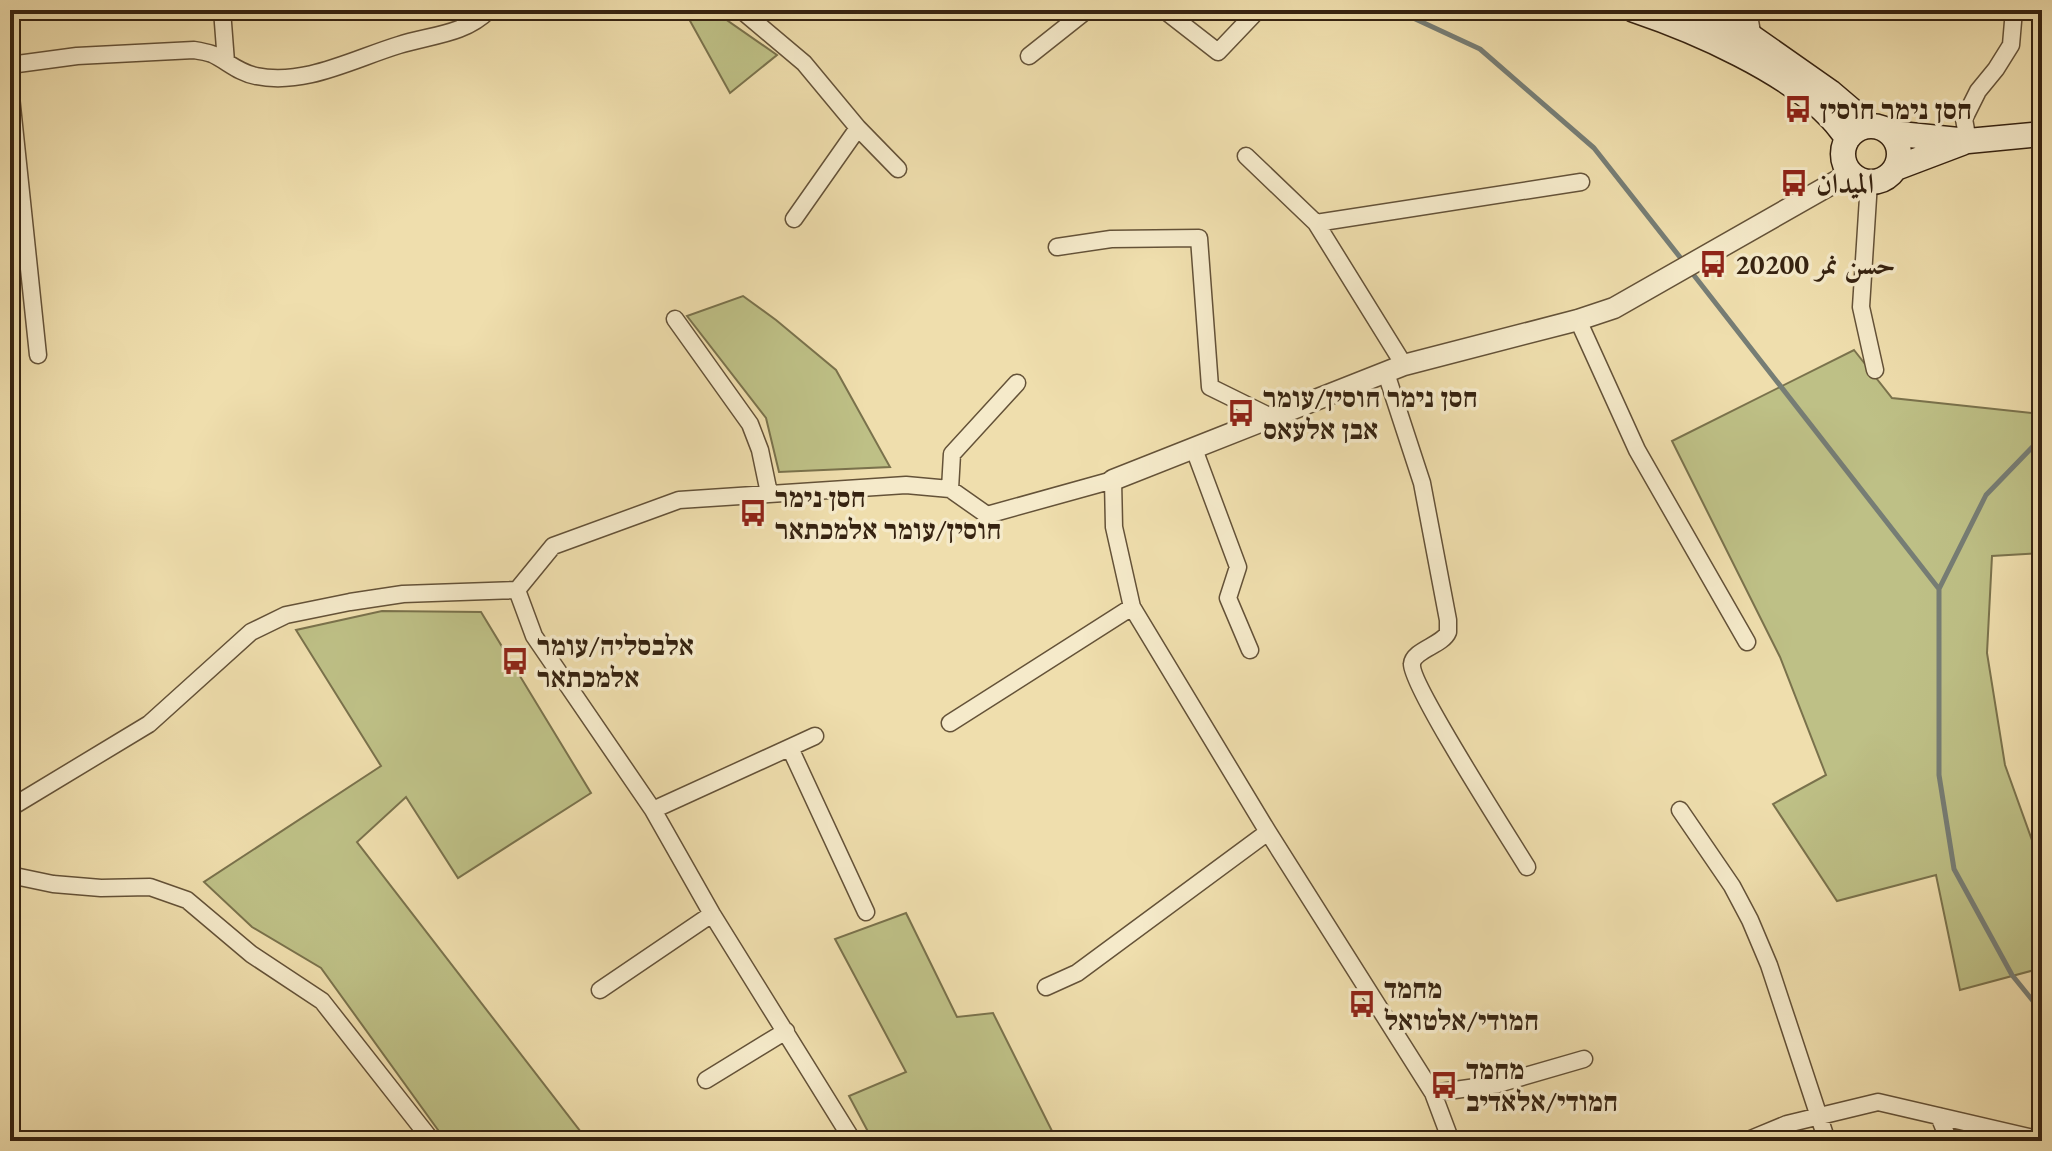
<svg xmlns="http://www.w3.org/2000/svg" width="2052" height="1151" viewBox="0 0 2052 1151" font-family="'EB Garamond',Amiri,'Frank Ruhl Libre',serif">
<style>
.green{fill:#bec086;stroke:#7a724c;stroke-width:2}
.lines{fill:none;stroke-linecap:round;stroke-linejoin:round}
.stream{stroke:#767d75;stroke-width:5}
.minor-casing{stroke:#645238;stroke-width:19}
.tertiary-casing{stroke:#645238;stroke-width:23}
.secondary-casing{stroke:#362311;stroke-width:27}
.minor{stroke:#f5eaca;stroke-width:16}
.tertiary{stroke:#f5eaca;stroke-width:20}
.secondary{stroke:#f5eaca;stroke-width:24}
.labels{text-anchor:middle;stroke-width:7;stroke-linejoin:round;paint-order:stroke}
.poi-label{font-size:28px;font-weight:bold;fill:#362311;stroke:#f5eaca;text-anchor:start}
</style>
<rect width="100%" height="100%" fill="#efdead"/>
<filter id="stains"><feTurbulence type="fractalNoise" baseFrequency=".0025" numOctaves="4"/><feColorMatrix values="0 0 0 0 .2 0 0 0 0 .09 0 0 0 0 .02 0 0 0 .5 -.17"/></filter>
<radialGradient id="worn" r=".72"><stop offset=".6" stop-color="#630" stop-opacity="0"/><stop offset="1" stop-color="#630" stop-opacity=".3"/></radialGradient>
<path class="green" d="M684 10H718L721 16 777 55 730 93Z
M743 296 776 320 836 370 890 467 779 472 766 418 687 316Z
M1854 350 1892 398 2042 414V553L1992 556 1987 653 2005 765 2042 868V968L1960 990 1936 875 1837 901 1773 804 1826 775 1780 657 1672 441Z
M382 611 481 612 591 793 458 878 406 797 357 842 587 1140 585 1141H446L321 968 252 927 204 882 381 766 296 630Z
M906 913 957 1017 993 1013 1057 1141H873L849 1096 906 1072 835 939Z"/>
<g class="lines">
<path class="stream" d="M1396 10 1480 49 1594 148 1683 261
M1689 269 1939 589
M2042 437 1986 495 1939 589V775L1954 869 2012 975 2042 1012"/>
<g class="minor-casing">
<path id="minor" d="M222 10 226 62
M741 10 804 63 858 128 898 169
M1164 10 1218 52 1258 10
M1748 10 1753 38
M1029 56 1087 10
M10 65 77 56 194 50C200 51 206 52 212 54 227 61 239 73 256 76 305 86 353 59 399 45 430 35 464 35 489 10
M10 87 38 355
M1968 141 1964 119 1978 91 1996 69 2011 45 2014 10
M1246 156 1316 223 1404 365
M1869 182 1861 307 1875 370
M794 219 858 128
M1316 223 1581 182
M1057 247 1111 239 1199 238 1210 387 1273 418
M675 319 750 424 760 450 769 493
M1578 320 1637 450 1747 642
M1386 373 1422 483 1448 620C1448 621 1448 631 1448 632 1443 645 1413 650 1412 664 1410 684 1510 839 1527 867
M1194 449 1238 567 1228 598 1250 650
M950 489 952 454 1017 383
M950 723 1132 607
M790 748 866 912
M10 808 149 724 251 632 286 615 350 602 403 594 517 590
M653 810 815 736
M1680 810 1732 886 1750 920 1769 965 1827 1141
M10 875 53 884 101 888 150 887 187 900 251 954 322 1001 432 1141
M1046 987 1077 973 1268 832
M600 990 712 914
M706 1080 786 1031
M1433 1093 1498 1084 1584 1059
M1939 1116 1949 1141
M853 1141 712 914 653 810 534 636 517 590 553 546 679 500 906 485 950 489 987 515 1113 480 1114 527 1132 607 1268 832 1433 1093 1451 1141
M1746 1141 1787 1124 1878 1102 2042 1140"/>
</g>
<g class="tertiary-casing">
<path id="tertiary" d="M1113 480 1404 365 1578 320 1614 308 1851 173"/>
</g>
<g class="secondary-casing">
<path id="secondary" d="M1634 10C1696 31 1788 71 1832 119 1838 125 1842 132 1848 138
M1696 10 1753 38 1830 92 1870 126
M1843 154a28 28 0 1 1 56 0a28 28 0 1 1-56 0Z
M1890 133 1968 141 2042 134
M1896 168 1962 143"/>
</g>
<use href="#minor" class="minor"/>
<use href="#tertiary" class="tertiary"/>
<use href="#secondary" class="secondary"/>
</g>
<defs>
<g id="bus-bare" transform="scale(2.16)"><path d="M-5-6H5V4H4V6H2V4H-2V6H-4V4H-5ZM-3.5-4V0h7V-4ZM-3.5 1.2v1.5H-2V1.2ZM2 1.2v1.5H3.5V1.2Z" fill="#8f2418" stroke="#f5eaca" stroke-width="2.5" paint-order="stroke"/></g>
</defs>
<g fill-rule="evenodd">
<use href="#bus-bare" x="1798" y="109"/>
<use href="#bus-bare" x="1794" y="183"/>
<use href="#bus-bare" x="1713" y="264"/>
<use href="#bus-bare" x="1241" y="413"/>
<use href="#bus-bare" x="753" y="513"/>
<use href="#bus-bare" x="515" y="661"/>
<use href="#bus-bare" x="1362" y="1004"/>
<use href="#bus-bare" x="1444" y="1085"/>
</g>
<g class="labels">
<g class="poi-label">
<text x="1820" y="119">חסן נימר חוסין</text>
<text x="1816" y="193">الميدان</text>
<text x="1735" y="274">حسن نمر 20200</text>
<text x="1263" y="407">חסן נימר חוסין/עומר<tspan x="1263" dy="32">אבן אלעאס</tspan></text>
<text x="775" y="507">חסן נימר<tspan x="775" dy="32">חוסין/עומר אלמכתאר</tspan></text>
<text x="537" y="655">אלבסליה/עומר<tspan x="537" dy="32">אלמכתאר</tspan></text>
<text x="1384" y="998">מחמד<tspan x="1384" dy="32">חמודי/אלטואל</tspan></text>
<text x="1466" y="1079">מחמד<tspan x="1466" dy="32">חמודי/אלאדיב</tspan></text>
</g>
</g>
<rect width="2052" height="1151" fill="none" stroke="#efdead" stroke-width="40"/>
<rect x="12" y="12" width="2028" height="1127" fill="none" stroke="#362311" stroke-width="4"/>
<rect x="20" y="20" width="2012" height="1111" fill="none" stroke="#362311" stroke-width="2"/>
<rect width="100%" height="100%" filter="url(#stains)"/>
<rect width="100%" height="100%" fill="url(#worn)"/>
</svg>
